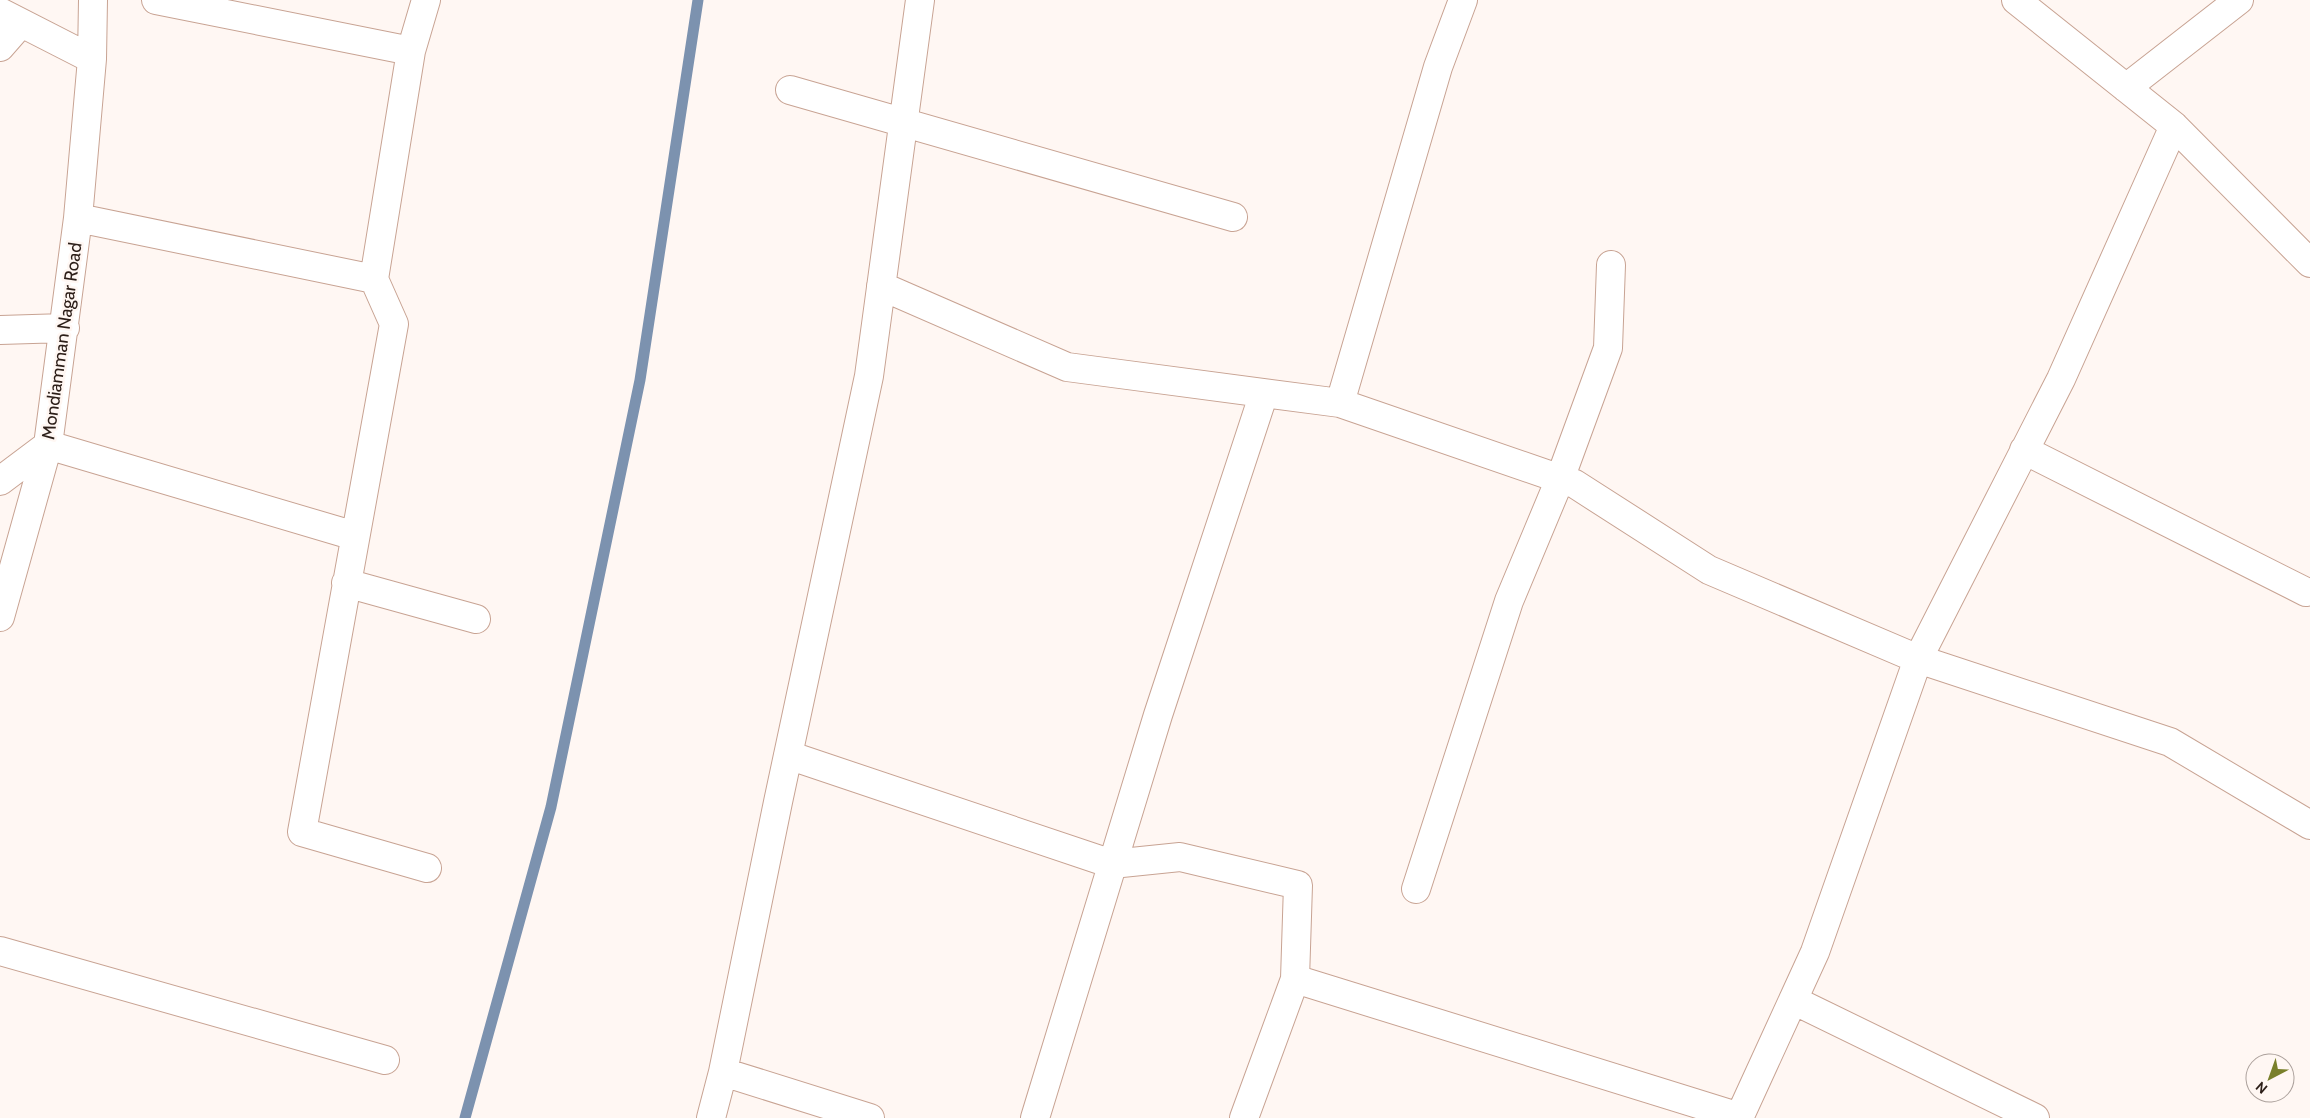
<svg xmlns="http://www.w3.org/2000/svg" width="2310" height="1118" viewBox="0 0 2310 1118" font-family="Cabin,sans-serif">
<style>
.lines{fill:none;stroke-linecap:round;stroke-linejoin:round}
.stream{stroke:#7c92af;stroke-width:11}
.minor-casing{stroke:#c8a393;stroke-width:30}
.minor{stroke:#fff;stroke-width:28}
.labels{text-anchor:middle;stroke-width:5;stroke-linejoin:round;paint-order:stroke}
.street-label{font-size:18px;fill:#2c1e18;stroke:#fff7f3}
</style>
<rect width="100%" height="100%" fill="#fff7f3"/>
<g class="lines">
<path class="stream" d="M465 1118 551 807 640 380 698 0"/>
<g class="minor-casing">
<path id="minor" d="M156 0 411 51
M426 0 411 51 374 279 394 324 302 832 427 868
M2016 0 2174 126 2310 263
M0 12 92 59
M0 47 21 23
M2126 88 2239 0
M790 90 1233 217
M78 218 374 279
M881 286 1067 367 1340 403 1575 484 1709 570 1918 659 2170 742 2310 825
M0 330 65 328
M1340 403 1438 67 1463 0
M2024 450 2306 592
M0 481 48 445 355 536
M346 583 476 619
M0 617 48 445 78 218 92 59 93 0
M788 755 1112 864 1180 857 1298 885 1295 979 1244 1118
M1416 889 1509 601 1560 479 1608 348 1611 265
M0 951 385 1060
M1295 979 1740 1117
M1793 1000 2035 1118
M723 1072 870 1118
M711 1118 723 1072 778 802 869 376 920 0
M1035 1118 1158 715 1264 393
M1739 1118 1815 952 1918 659 2061 379 2174 126"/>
</g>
<use href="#minor" class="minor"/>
</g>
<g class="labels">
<g class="street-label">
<text transform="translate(62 341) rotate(-82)" y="6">Mondiamman Nagar Road</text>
</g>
</g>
<g transform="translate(2270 1078) rotate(221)"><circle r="24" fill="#fff7f3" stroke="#aba09b"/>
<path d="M0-4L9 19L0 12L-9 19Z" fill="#797f2a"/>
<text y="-8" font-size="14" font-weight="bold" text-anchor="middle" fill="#2c1e18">N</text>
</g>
</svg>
